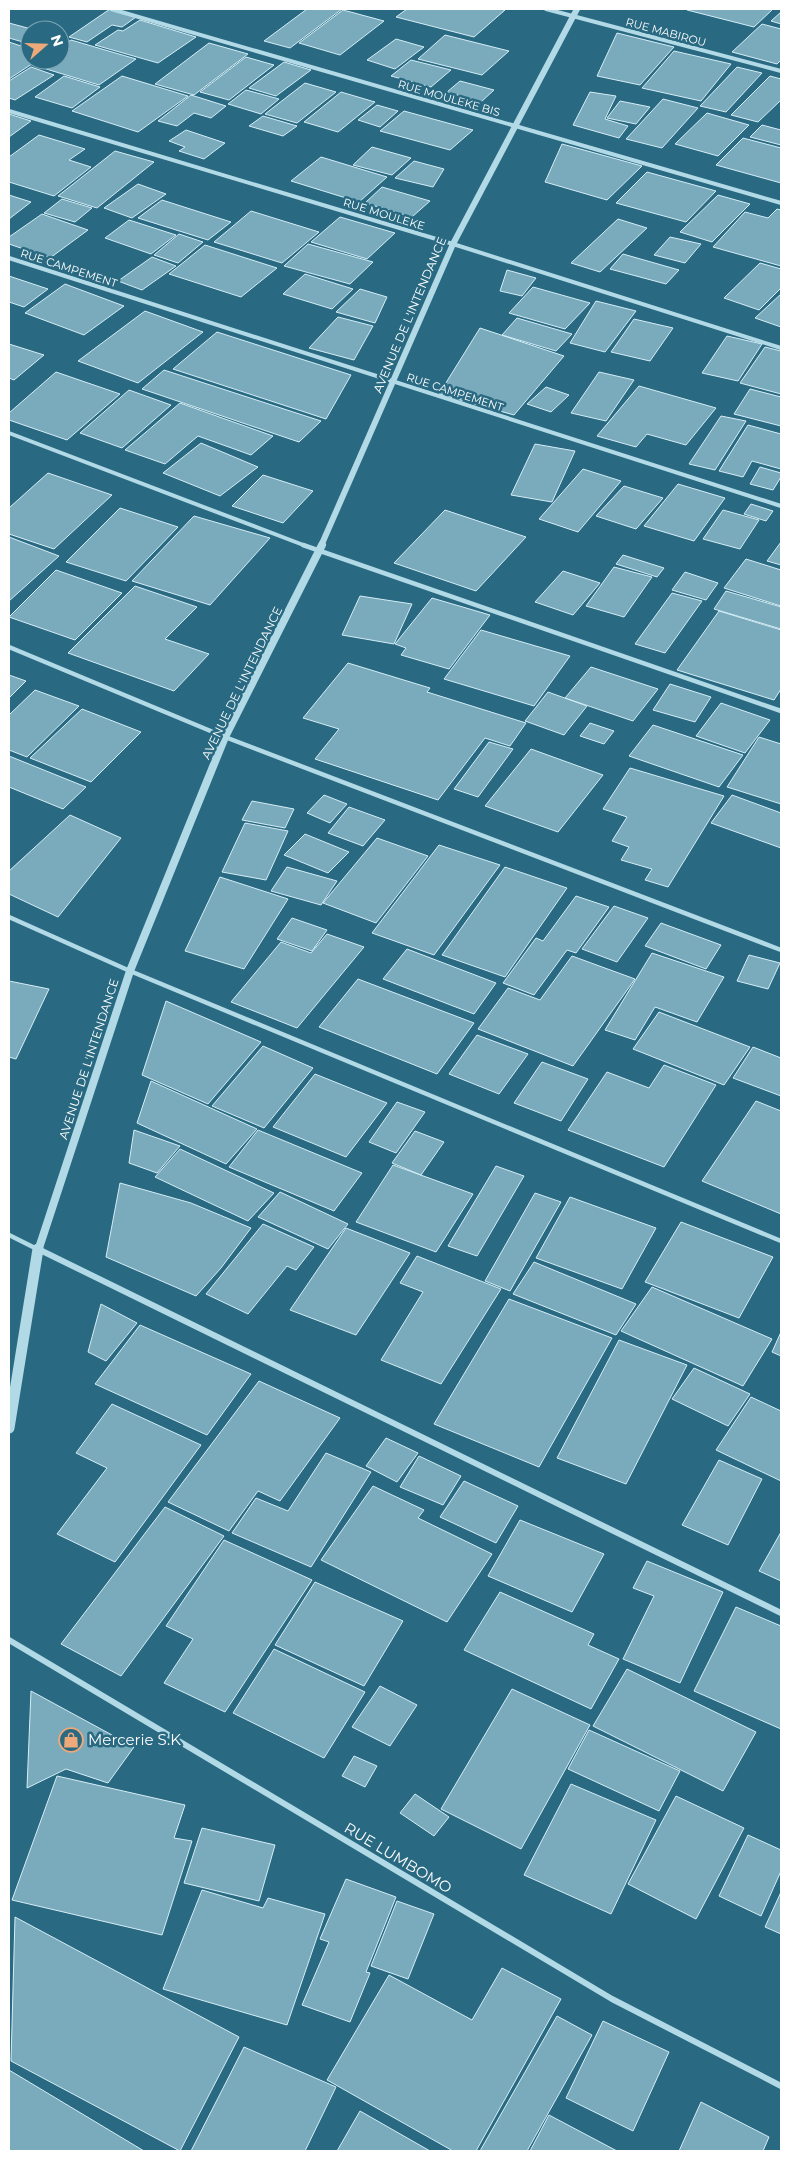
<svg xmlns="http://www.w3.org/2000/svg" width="790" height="2160" viewBox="0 0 790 2160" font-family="Montserrat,sans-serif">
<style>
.building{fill:#79abbd;stroke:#d5edf5}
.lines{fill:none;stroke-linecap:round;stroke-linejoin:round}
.minor-far2{stroke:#b2d9e6;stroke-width:4}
.minor-far1{stroke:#b2d9e6;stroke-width:4.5}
.minor{stroke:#b2d9e6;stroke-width:6}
.tertiary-far2{stroke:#b2d9e6;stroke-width:6}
.tertiary-far1{stroke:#b2d9e6;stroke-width:8}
.tertiary{stroke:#b2d9e6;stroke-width:11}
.labels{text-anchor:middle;stroke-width:5;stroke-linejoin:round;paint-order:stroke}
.far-street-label{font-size:11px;fill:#fff;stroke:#296a82}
.street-label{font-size:12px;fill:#fff;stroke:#296a82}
.near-poi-label{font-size:15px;fill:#fff;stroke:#296a82;text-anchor:start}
.near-street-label{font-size:15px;fill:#fff;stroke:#296a82}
</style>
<rect width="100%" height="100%" fill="#296a82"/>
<path class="building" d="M110 9 136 17 122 27 112 25 87 42 69 37Z
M307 9H342L290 48 264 41Z
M407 9H499L505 10 474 37 396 17Z
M688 9H773L754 27 687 10Z
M343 10 384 21 340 55 299 43Z
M781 12V24L771 21Z
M140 20 196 37 158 63 95 45 118 30 123 31Z
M9 23 35 30H30V44L9 38Z
M762 24 781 29V60L777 64 732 52Z
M617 33 674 47 640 85 597 76Z
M445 35 509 51 482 75 418 59Z
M396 39 424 47 395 69 367 60Z
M71 40 136 59 99 85 33 65 41 60H60V47Z
M9 42 30 49V60H38L9 79Z
M209 43 248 54 194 95 155 84Z
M674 51 731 64 701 101 642 88Z
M246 57 274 65 229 100 200 92Z
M411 60 451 70 431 87 391 76Z
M284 62 311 70 276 96 249 88Z
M31 67 54 75 15 100 9 98V81Z
M737 67 762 73 726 112 700 106Z
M64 76 100 87 72 108 35 97Z
M122 76 188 96 138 132 72 111Z
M770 76 781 79V100L758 122 731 115Z
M460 81 494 90 481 102 447 92Z
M305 83 336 92 297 123 265 114Z
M246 90 279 99 261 114 228 104Z
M341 92 375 102 338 132 304 122Z
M590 92 616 96 605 119 628 126 619 138 573 125Z
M191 95 226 106 211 118 194 113 177 126 158 121Z
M663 99 698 108 662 148 626 139Z
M620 101 650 107 636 124 607 118Z
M377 105 398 111 380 127 358 120Z
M404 111 473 130 450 150 380 131Z
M707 113 749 125 718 156 675 144Z
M9 114 31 121 9 137Z
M263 116 297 126 283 136 249 126Z
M762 125 781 130V145L750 137Z
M186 130 225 143 204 159 179 151 185 147 169 141Z
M39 135 85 149 69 160 91 167 54 196 9 182V157Z
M743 138 781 148V183L716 165Z
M562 144 642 166 607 200 545 182Z
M372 147 411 158 392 175 353 165Z
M115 151 154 162 97 208 58 196Z
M321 157 387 177 359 202 291 181Z
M414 161 444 169 433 187 395 178Z
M647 172 716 191 686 222 616 203Z
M138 184 166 194 132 218 104 208Z
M382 187 430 201 412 217 365 203Z
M9 195 31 202 9 219Z
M718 195 750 204 712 242 680 232Z
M62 199 92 208 75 222 44 213Z
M162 200 231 222 208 240 138 218Z
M777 209 781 210V266L713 247 745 212 768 218Z
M251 211 319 232 282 263 214 242Z
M42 214 88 230 50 258 9 244V237Z
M340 217 395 233 367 259 311 242Z
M618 219 647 228 600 272 571 263Z
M129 220 176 235 151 254 105 238Z
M179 234 203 242 178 263 154 255Z
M670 237 701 244 685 263 654 255Z
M308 244 373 262 350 284 284 266Z
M205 245 277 268 241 297 169 274Z
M623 254 679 270 666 284 610 269Z
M152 257 176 266 142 290 118 281Z
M760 263 781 269V288L759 310 724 298Z
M507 270 536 278 522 296 500 291Z
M305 274 353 289 332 309 283 294Z
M9 276 48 289 24 307 9 302Z
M65 284 124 306 84 335 25 313Z
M533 287 590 303 565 329 509 313Z
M360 289 387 297 375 323 336 312Z
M781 294V327L755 318Z
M596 301 636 311 605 352 570 343Z
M145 311 203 332 138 383 78 361Z
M338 317 373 326 354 360 309 348Z
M517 318 572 334 556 351 502 335Z
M634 319 673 328 650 361 611 352Z
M480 328 564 356 514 415 439 394Z
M217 332 351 375 326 419 173 369Z
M727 336 762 344 738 381 702 373Z
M9 344 44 355 14 380 9 378Z
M765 347 781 351V394L740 383Z
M164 370 321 421 299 442 142 389Z
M56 372 120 394 67 440 9 420V413Z
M599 372 634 380 606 421 571 413Z
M639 386 716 408 686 445 647 434 636 447 597 436Z
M546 387 569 395 551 412 527 404Z
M750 389 781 397V426L734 414Z
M129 390 171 405 122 448 80 433Z
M180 403 273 436 251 455 198 436 165 464 125 450Z
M721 416 746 421 715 470 689 464Z
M748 425 781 434V469L752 461 743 477 719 471Z
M201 443 258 467 220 496 163 473Z
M535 444 575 451 552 502 511 495Z
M760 467 781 473V477L773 490 750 484Z
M583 469 621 481 578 532 539 519Z
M48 473 112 495 54 549 9 534V508Z
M263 475 313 491 283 523 232 506Z
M678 484 725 498 694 541 644 526Z
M624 486 663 498 636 529 596 516Z
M751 504 773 511 766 521 744 514Z
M120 508 178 527 126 581 66 562Z
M445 510 526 537 476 591 394 563Z
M723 510 759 520 740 549 703 539Z
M194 516 270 538 210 605 132 581Z
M9 537 59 556 9 601Z
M781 542V565L767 561Z
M623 555 664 568 657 577 616 564Z
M746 559 781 570V606L724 588Z
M614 567 652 577 624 617 586 606Z
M56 570 122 593 75 640 9 617Z
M563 571 600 583 573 615 535 602Z
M685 572 718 583 706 600 672 590Z
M135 586 197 607 165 639 209 654 174 691 68 653Z
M726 591 781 607V629L714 609Z
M672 593 702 601 665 653 635 644Z
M360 596 412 604 394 644 342 635Z
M432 598 490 615 449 669 401 655 406 648 395 644Z
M719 611 781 630V689L774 700 677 670Z
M481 630 570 656 534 706 444 679Z
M348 663 430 688 427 692 526 723 510 746 485 738 438 800 315 759 339 729 303 718Z
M591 667 658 689 633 721 565 698Z
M9 675 26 681 9 698Z
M670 684 711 697 695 722 653 710Z
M35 690 79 706 27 757 9 750V715Z
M548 692 587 706 564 735 525 721Z
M721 703 770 720 745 753 696 736Z
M82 709 141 732 91 782 30 758Z
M590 723 614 731 604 744 580 736Z
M653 725 743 755 719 787 629 756Z
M759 737 781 744V804L727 787Z
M489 742 513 749 478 797 454 789Z
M531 749 603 775 558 832 485 806Z
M9 756 86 787 63 809 9 787Z
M630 768 724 796 668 887 645 880 652 869 621 860 629 847 612 841 627 817 603 809Z
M324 795 347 804 330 823 307 813Z
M732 795 781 813V848L711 823Z
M252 801 294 809 285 828 242 820Z
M349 807 385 820 363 846 328 833Z
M70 815 121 838 58 917 9 894V871Z
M245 823 288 831 266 880 222 872Z
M305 834 349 852 328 873 284 855Z
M377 838 428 856 376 923 323 903Z
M439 845 500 865 434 955 372 933Z
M287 867 337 881 321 905 271 891Z
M505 867 567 888 505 977 442 955Z
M220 877 288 899 244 969 185 951Z
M576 896 609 907 576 953 567 950 534 995 503 983 536 938 543 941Z
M614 906 648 918 617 962 582 949Z
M292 918 327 930 312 951 277 939Z
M661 923 721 945 706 969 645 946Z
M327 934 364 947 297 1028 231 1002 281 942 311 953Z
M407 949 496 983 474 1014 383 979Z
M652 953 724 977 697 1022 655 1007 635 1040 605 1030Z
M749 955 780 963 768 989 737 981Z
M572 956 635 979 573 1066 478 1029 508 988 540 1000Z
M358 979 474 1023 437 1074 319 1027Z
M9 981 49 989 16 1059 9 1057Z
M166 1001 261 1042 208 1104 142 1075Z
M659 1012 750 1047 724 1085 633 1049Z
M477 1035 528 1054 499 1094 449 1074Z
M263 1046 313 1068 264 1128 212 1106Z
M753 1047 781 1058V1096L733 1078Z
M542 1062 588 1079 561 1121 514 1103Z
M664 1065 716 1085 664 1167 568 1130 607 1072 649 1088Z
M315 1074 387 1103 346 1157 273 1127Z
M151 1081 257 1129 226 1164 137 1123Z
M756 1101 781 1111V1214L702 1181Z
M397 1102 425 1112 396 1153 369 1142Z
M134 1130 180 1146 157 1173 129 1163Z
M258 1130 362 1173 334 1211 229 1167Z
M415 1131 444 1142 421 1175 392 1163Z
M180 1149 274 1193 248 1221 155 1177Z
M393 1165 473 1194 436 1252 356 1222Z
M496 1166 524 1176 477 1256 448 1246Z
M120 1183 191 1203 251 1228 221 1268 196 1296 106 1257Z
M280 1192 348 1224 328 1249 258 1217Z
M535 1193 561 1202 510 1291 485 1281Z
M570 1197 656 1228 622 1289 536 1258Z
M681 1222 773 1257 739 1318 645 1282Z
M263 1224 314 1247 296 1270 287 1266 248 1314 206 1294Z
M346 1228 410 1253 356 1335 290 1310Z
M417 1256 501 1289 441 1384 381 1360 423 1292 400 1283Z
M534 1262 636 1304 616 1335 513 1294Z
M652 1287 772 1339 743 1386 621 1331Z
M509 1299 612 1338 539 1467 434 1424Z
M101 1304 137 1323 106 1361 88 1352Z
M140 1325 251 1374 207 1435 95 1384Z
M781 1332V1356L772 1352Z
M619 1340 687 1365 626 1484 557 1458Z
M694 1368 750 1394 728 1426 672 1399Z
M259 1381 340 1418 280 1501 258 1491 229 1531 168 1502Z
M751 1397 781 1411V1481L716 1450Z
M112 1404 201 1445 115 1562 57 1534 107 1468 76 1453Z
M386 1438 418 1453 397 1482 366 1466Z
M326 1453 371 1472 311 1567 232 1533 256 1498 288 1511Z
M419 1456 461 1476 443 1505 400 1487Z
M719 1460 762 1479 728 1545 682 1525Z
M464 1481 518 1506 496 1543 440 1517Z
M373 1486 424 1510 418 1518 492 1554 447 1622 321 1560Z
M165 1507 224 1536 121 1676 61 1644Z
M520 1520 604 1554 572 1612 488 1576Z
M781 1532V1581L759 1571Z
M224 1540 312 1580 225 1712 164 1683 193 1639 166 1626Z
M647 1561 723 1592 680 1683 623 1659 654 1596 633 1588Z
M315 1582 403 1621 364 1686 275 1645Z
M500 1592 594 1634 588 1645 619 1659 591 1709 464 1650Z
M736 1607 781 1626V1729L694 1691Z
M274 1649 365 1692 324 1758 233 1713Z
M627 1669 756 1732 723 1791 593 1726Z
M380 1686 417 1705 390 1746 352 1727Z
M512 1689 590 1725 521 1849 441 1809Z
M31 1691 134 1747 108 1783 66 1769 27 1788Z
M589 1730 680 1771 659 1811 568 1769Z
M354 1756 377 1766 365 1787 342 1776Z
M57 1776 185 1805 174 1838 192 1841 162 1935 12 1900Z
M571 1784 656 1820 611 1914 524 1875Z
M415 1794 449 1817 434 1836 400 1813Z
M676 1796 744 1828 696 1919 628 1884Z
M202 1828 275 1845 259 1901 184 1883Z
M748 1835 781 1850V1871L761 1916 719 1896Z
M346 1879 396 1897 366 1972 370 1973 350 2022 302 2005 329 1942 320 1939Z
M202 1890 263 1908 268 1898 325 1914 287 2025 163 1989Z
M781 1892V1934L765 1927Z
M397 1901 434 1914 408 1979 371 1966Z
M15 1917 239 2037 180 2151 11 2061Z
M502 1968 561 1999 476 2151H453L327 2080 389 1975 472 2020Z
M557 2016 592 2035 527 2151H480Z
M603 2021 669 2052 633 2131 566 2098Z
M244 2047 336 2087 305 2151H191Z
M9 2070 144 2151H9Z
M701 2102 769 2137 763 2151H679Z
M360 2111 430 2151H337Z
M549 2115 617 2151H530Z"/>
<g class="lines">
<path class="minor-far2" d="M111 9 781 203
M546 9 781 71
M9 111 453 244 781 348
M9 258 781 506
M9 433 306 546"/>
<path class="minor-far1" d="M303 545 781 711
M9 647 225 737 781 950
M9 917 130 971 781 1241
M9 1235 41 1251"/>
<path class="minor" d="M38 1249 781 1613
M9 1640 612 1999 781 2086"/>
<path class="tertiary-far2" d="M321 546 453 244 577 9"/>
<path class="tertiary-far1" d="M38 1251 130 971 225 737 322 545"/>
<path class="tertiary" d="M9 1428 38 1249"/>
</g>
<defs>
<g id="shop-ring" transform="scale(1.25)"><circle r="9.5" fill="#296a82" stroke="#eda979" stroke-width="1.5"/><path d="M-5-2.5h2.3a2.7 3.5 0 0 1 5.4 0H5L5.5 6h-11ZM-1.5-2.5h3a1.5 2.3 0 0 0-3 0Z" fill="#eda979"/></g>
</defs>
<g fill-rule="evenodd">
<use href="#shop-ring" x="71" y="1740"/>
</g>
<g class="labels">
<g class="far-street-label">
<text transform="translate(666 32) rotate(15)" y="4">RUE MABIROU</text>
<text transform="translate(449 98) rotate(16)" y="4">RUE MOULEKE BIS</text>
<text transform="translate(384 214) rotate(17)" y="4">RUE MOULEKE</text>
<text transform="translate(69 268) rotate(18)" y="4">RUE CAMPEMENT</text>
<text transform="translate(455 392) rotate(18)" y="4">RUE CAMPEMENT</text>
</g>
<g class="street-label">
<text transform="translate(410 315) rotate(-67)" y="4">AVENUE DE L'INTENDANCE</text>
<text transform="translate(242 683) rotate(-64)" y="4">AVENUE DE L'INTENDANCE</text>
<text transform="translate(89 1059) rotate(-72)" y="4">AVENUE DE L'INTENDANCE</text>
</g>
<g class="near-poi-label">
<text x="88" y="1745">Mercerie S.K</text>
</g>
<g class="near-street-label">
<text transform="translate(398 1858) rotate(31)" y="5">RUE LUMBOMO</text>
</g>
</g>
<rect width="790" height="2160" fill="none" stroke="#ffffff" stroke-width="20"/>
<g transform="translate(45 45) rotate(70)"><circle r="24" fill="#296a82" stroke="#7fa6b4"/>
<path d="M0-4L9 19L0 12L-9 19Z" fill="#eda979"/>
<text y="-8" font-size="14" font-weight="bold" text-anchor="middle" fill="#ffffff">N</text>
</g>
</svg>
